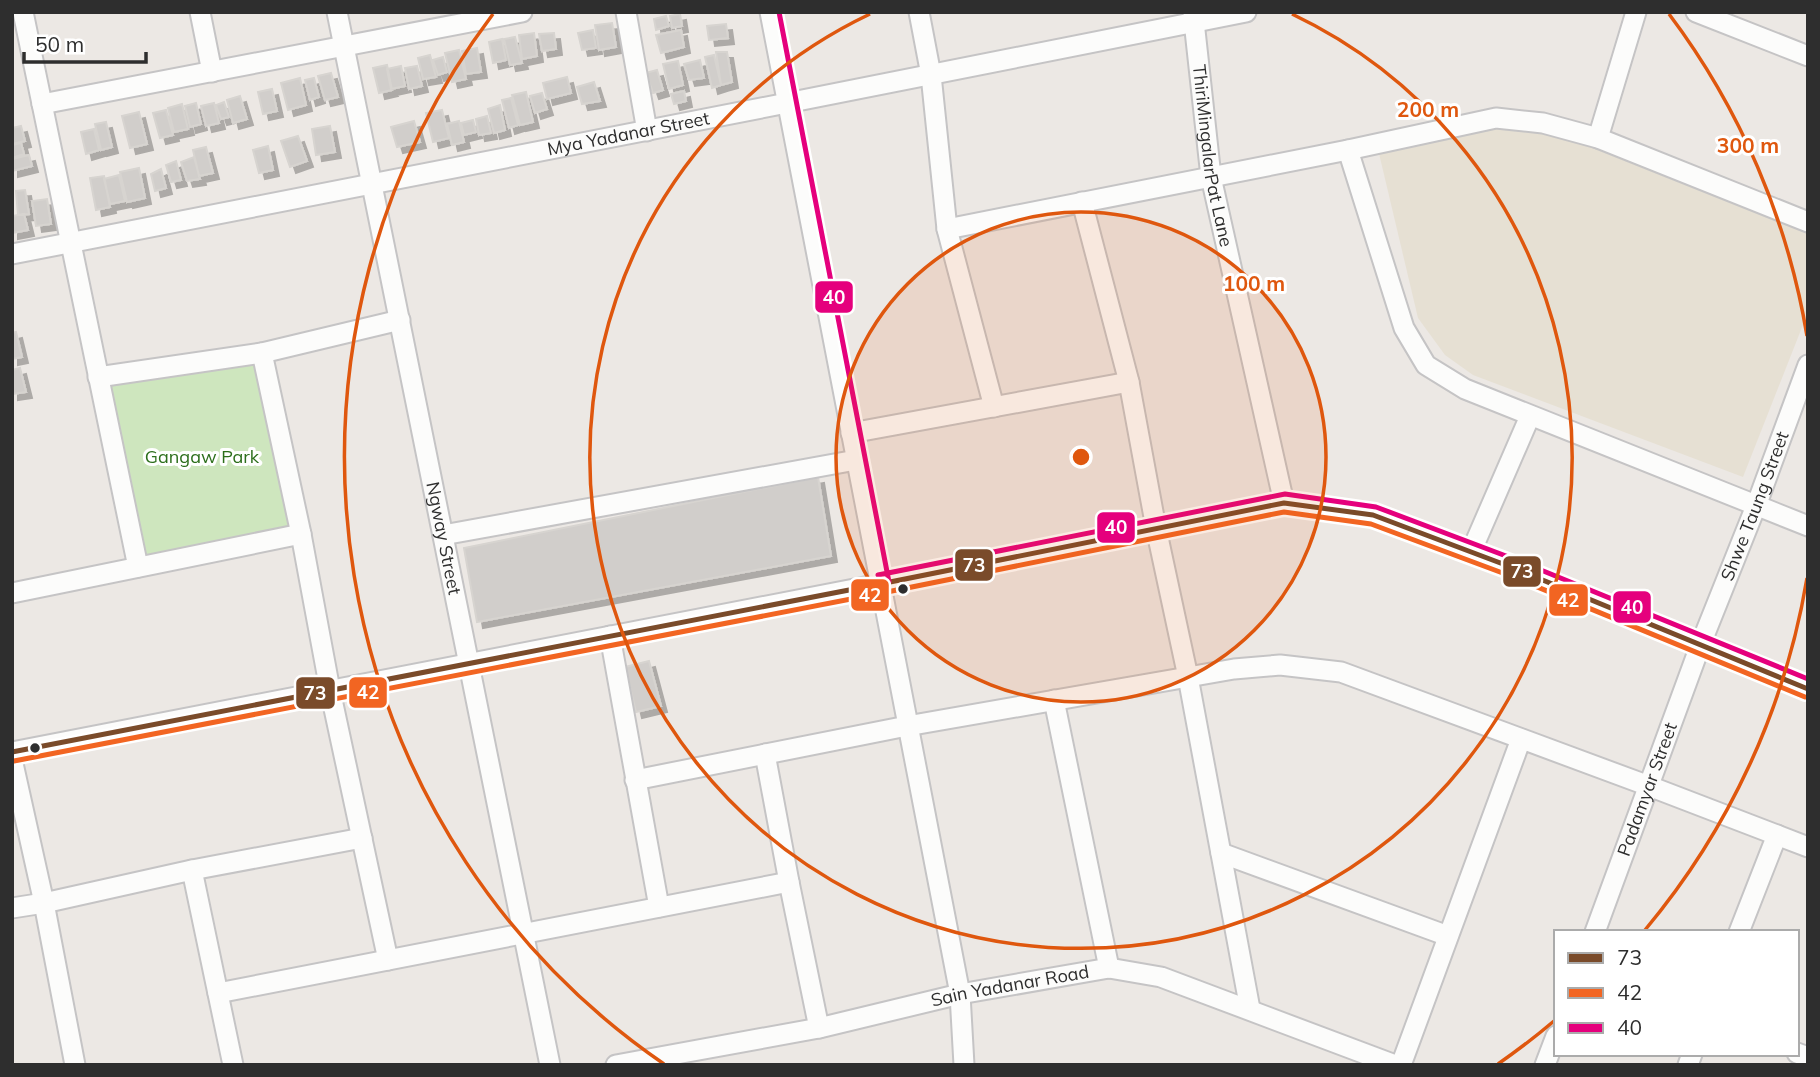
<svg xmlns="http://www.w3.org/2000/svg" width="1820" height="1077" viewBox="0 0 1820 1077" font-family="Mulish,sans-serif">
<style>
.education{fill:#e6e0d3}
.green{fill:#cee6be}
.building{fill:#d1cecb;stroke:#d7d4d0;stroke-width:2;filter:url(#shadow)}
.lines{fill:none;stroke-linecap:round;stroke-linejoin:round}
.minor-casing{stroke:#c5c4c5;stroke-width:23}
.minor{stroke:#fcfcfb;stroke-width:19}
.bus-1-casing{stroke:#fff;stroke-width:10}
.bus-2-casing{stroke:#fff;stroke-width:10}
.bus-3-casing{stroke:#fff;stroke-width:10}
.bus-1{stroke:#7a4b2a;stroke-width:5}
.bus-2{stroke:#f26522;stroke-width:5}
.bus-3{stroke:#e5007d;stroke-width:5}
.ring{fill:none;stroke:#df570e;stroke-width:3.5}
.bus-dot{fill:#2e2e2e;stroke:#fff;stroke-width:2.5}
.labels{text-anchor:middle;stroke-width:6;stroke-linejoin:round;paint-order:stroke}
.street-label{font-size:18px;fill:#2e2e2e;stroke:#fff}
.park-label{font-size:18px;fill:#2c6e1b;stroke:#fff}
.centre{fill:#df570e;stroke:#fff;stroke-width:3.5}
.ring-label{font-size:21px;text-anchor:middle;font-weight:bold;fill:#df570e;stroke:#fff;stroke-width:6;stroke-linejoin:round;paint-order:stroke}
.line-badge{stroke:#fff;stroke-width:2.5}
.badge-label{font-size:19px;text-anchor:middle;font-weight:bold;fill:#fff}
</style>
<defs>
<filter id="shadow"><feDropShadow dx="6" dy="6" stdDeviation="0" flood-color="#0004"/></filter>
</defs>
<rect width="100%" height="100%" fill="#ece8e4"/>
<path class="education" d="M1500 115 1808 217V312L1743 477 1473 375 1445 355 1418 318 1377 145Z"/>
<path class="green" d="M262 353 297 531 141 561 106 382Z"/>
<path class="building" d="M680 14 682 26 672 28 670 16Z
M666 16 669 26 656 30 654 19Z
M612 23 616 47 599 50 595 25Z
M726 24 728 38 709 40 707 26Z
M593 30 596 48 582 50 578 33Z
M681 30 684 47 661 53 656 35Z
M534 33 537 56 522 59 519 35Z
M554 33 556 49 542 51 539 34Z
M515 37 522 63 510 65 504 39Z
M502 39 506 60 493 63 489 42Z
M477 48 481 72 466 74 462 51Z
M459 50 466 79 452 82 445 53Z
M716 52H727L732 82 721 85Z
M430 55 436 77 423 79 418 58Z
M714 55 721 85 712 88 705 57Z
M443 57 447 72 438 75 433 60Z
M700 60 704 78 689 80 684 64Z
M678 61 683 85 669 89 663 64Z
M387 65 392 90 379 93 373 68Z
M401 66 405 86 391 89 387 69Z
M417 66 422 86 409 89 405 68Z
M657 70 663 90 653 93 646 73Z
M331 73 338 97 325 100 318 76Z
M567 77 571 93 547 99 543 83Z
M300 78 306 105 288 110 281 83Z
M314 78 319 97 310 100 305 80Z
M594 82 600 101 582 104 577 87Z
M272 89 277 111 263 114 258 92Z
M684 91 686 101 674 104 671 94Z
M526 92 533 122 520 125 512 95Z
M542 93 547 109 535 113 530 96Z
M240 96 247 119 233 123 227 100Z
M511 98 518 125 509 128 502 100Z
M224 102 229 117 221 119 216 105Z
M196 103 201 124 190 127 185 106Z
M214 103 219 123 206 126 201 106Z
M182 104 188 129 174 132 168 108Z
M500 105 505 130 494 133 488 109Z
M166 110 173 135 160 138 153 113Z
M442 110 449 138 433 142 426 113Z
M139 112 147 144 130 148 122 116Z
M487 116 491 133 479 135 476 119Z
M473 120 476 132 464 135 461 123Z
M414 121 420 142 397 147 391 127Z
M459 121 464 142 452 145 447 124Z
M106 122 112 147 101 150 95 124Z
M21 126 25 141 12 144V128Z
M330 126 335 152 316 155 312 129Z
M94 129 99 150 86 154 81 132Z
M298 136 307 161 290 167 281 141Z
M21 143 24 154 12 158V145Z
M268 146 273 170 259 173 253 150Z
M206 147 213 173 199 176 193 150Z
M29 155 32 166 12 171V159Z
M194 157 200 179 187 181 181 162Z
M176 161 181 180 171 182 166 165Z
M139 168 145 198 127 202 120 172Z
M161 169 166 188 155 191 151 174Z
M119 175 125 201 110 204 104 179Z
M104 176 110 207 96 210 90 178Z
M25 190 29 214 18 215 16 191Z
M47 199 51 224 36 226 32 201Z
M24 214 28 230 12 233V216Z
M16 332 22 357 12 359V333Z
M20 368 26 392 12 394V370Z
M818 477 831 556 477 622 464 548Z
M649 661 661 706 636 712 625 667Z"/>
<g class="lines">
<g class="minor-casing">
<g id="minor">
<path d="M23 12 138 567"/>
<path d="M200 12 212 72"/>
<path id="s1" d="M337 12 550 1065"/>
<path d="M626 12 647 131"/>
<path d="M770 12 960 994 964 1065"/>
<path d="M919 12 931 75 947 229 994 407"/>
<path id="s2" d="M1193 12 1211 177 1284 503"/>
<path d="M1696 12 1808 56"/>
<path d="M42 104 522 12"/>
<path d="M1598 138 1636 12"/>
<path d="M1348 150 1404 328 1426 365 1465 389 1808 526"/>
<path d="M1082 202 1129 382 1156 528 1188 677 1250 1009"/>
<path d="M947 229 1348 150 1496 118 1543 123 1598 138 1808 222"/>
<path id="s3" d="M12 254 787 103 1246 12"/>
<path d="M262 353 301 534 330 690 388 960"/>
<path d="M98 377 262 353 400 320"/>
<path d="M851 433 1129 382"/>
<path d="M443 535 856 460"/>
<path d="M1471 552 1530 416"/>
<path d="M12 593 301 534"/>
<path d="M610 636 659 907"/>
<path d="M1054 700 1109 968"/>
<path d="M12 752 880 584 1284 503 1373 515 1511 567 1808 689"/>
<path d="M765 754 789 882 819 1028"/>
<path d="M12 759 44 903 75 1065"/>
<path d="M635 780 907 726 1234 669 1280 665 1341 672 1649 786 1808 847"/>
<path d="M1221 853 1448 936"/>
<path d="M192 870 233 1065"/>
<path d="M12 908 44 903 192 870 362 838"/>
<path id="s4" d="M1595 932 1700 646 1756 506 1808 365"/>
<path d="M1739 932 1777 835"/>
<path d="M218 993 789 882"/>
<path d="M1797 1053 1808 1057"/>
<path id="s5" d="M616 1065 819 1028 960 994 1109 968 1161 977 1395 1065"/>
<path d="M1401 1065 1521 739"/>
<path d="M1545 1065 1556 1036"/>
<path d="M1688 1065 1692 1054"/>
</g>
</g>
<use href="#minor" class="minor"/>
<g class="bus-1-casing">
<path id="bus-1" d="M12 752 880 584 1284 503 1373 515 1511 567 1808 689"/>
</g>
<g class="bus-2-casing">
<path id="bus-2" d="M14 761 882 593 1284 512 1371 524 1508 575 1805 697"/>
</g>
<g class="bus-3-casing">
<path id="bus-3" d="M779 12 889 582
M878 575 1285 494 1376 507 1514 559 1808 679"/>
</g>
<use href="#bus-1" class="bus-1"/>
<use href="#bus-2" class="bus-2"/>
<use href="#bus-3" class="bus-3"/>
</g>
<circle cx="1081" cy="457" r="245" fill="#df570e" fill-opacity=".12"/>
<g class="ring">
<circle cx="1081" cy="457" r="245"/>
<path d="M1292 14A491 491 0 1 1 870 14"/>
<path d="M1807 578A736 736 0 0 1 1645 930M1554 1021A736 736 0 0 1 1498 1064M664 1064A736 736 0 0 1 493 14M1669 14A736 736 0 0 1 1807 336"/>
</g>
<g class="bus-dot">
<circle cx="903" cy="589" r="6"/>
<circle cx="35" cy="748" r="6"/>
</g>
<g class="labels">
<g class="street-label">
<text dy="6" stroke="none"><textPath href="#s3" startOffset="628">Mya Yadanar Street</textPath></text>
<text dy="6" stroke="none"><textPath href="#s2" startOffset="145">ThiriMingalarPat Lane</textPath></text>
<text dy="6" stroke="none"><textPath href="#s4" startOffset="455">Shwe Taung Street</textPath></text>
<text dy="6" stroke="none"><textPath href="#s1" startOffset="537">Ngway Street</textPath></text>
<text dy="6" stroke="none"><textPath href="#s4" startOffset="152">Padamyar Street</textPath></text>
<text dy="6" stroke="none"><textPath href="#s5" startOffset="402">Sain Yadanar Road</textPath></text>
</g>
<g class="park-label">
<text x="202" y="463">Gangaw Park</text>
</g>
</g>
<circle cx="1081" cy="457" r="10" class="centre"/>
<g class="ring-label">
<text x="1428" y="117">200 m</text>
<text x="1748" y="153">300 m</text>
<text x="1254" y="291">100 m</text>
</g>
<g class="line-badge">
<rect x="814" y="280" width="40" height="34" rx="7" fill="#e5007d"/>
<rect x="1096" y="511" width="40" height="33" rx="7" fill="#e5007d"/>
<rect x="954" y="548" width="40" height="34" rx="7" fill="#7a4b2a"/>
<rect x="1502" y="555" width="40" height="33" rx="7" fill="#7a4b2a"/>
<rect x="850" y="578" width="40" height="34" rx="7" fill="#f26522"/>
<rect x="1548" y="583" width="41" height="34" rx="7" fill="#f26522"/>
<rect x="1612" y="590" width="40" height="34" rx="7" fill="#e5007d"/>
<rect x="348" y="676" width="40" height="33" rx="7" fill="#f26522"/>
<rect x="295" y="676" width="41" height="34" rx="7" fill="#7a4b2a"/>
</g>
<g class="badge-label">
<text x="834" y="304">40</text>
<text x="1116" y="534">40</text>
<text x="974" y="572">73</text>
<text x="1522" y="578">73</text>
<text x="870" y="602">42</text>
<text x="1568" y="607">42</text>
<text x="1632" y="614">40</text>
<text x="368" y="699">42</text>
<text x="315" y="700">73</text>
</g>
<rect width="1820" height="1077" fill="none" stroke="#2e2e2e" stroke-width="28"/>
<rect x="1554" y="930" width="245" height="126" fill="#ffffff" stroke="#ababab" stroke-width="2"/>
<rect x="1568" y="953" width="35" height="10" fill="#7a4b2a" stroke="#ababab" stroke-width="2"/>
<text x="1617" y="965" font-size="21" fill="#2e2e2e">73</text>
<rect x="1568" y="988" width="35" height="10" fill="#f26522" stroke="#ababab" stroke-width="2"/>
<text x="1617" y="1000" font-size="21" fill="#2e2e2e">42</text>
<rect x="1568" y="1023" width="35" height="10" fill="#e5007d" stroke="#ababab" stroke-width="2"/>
<text x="1617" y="1035" font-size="21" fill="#2e2e2e">40</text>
<path d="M24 52v10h122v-10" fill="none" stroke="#2e2e2e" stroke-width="3.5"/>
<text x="35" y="52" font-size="21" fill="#2e2e2e" stroke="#ffffff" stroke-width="5" paint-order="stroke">50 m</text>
</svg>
